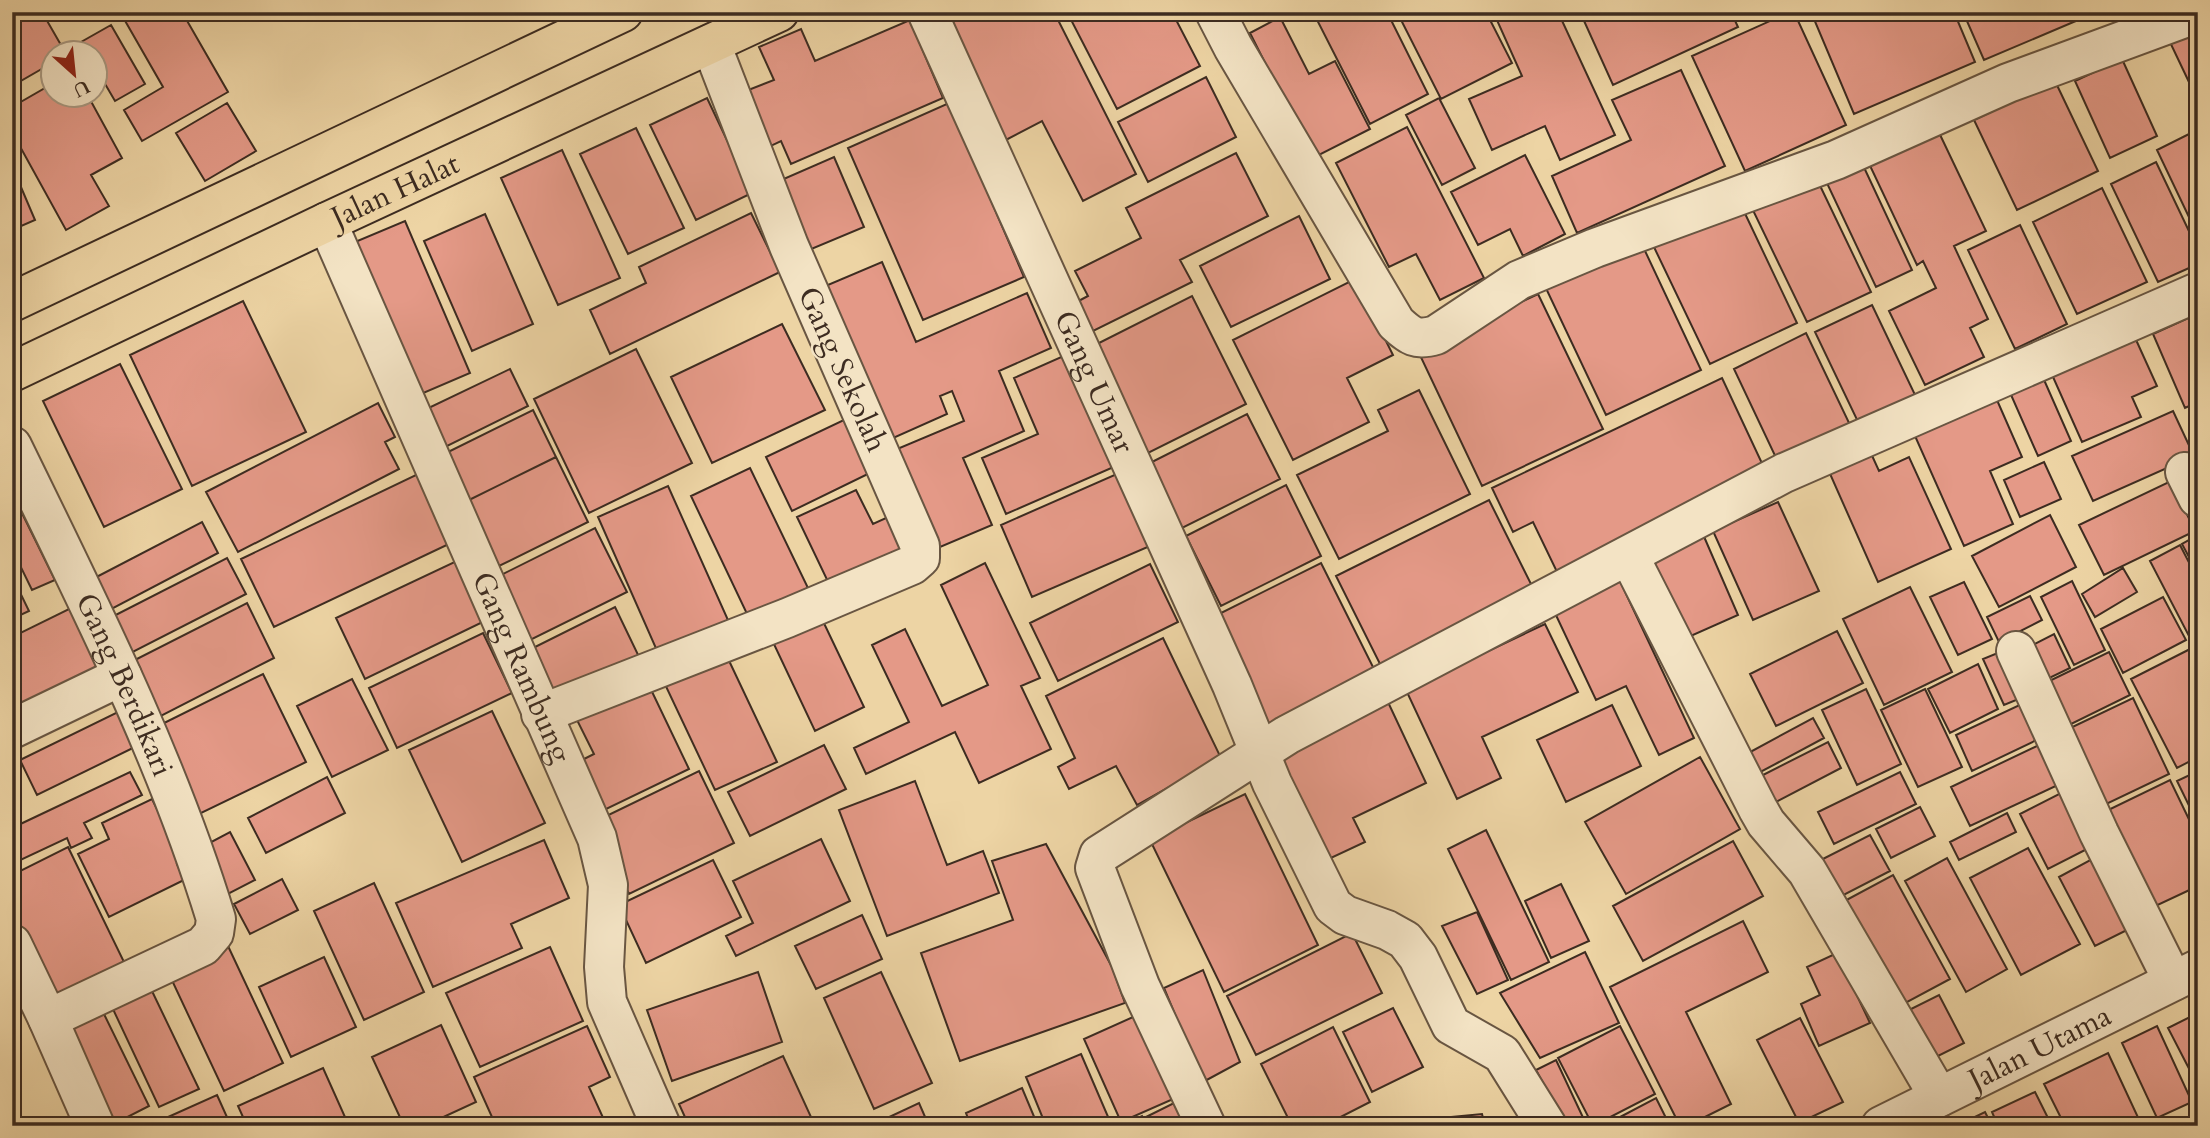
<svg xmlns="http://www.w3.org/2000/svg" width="2210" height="1138" viewBox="0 0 2210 1138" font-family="Cardo,serif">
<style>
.building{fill:#e49987;stroke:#3d2c21;stroke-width:2}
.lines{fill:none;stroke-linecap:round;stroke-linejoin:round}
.minor-casing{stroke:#695642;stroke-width:42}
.major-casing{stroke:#3d2c21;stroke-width:42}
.minor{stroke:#f3e3c4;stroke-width:38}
.major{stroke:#edd4a4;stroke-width:38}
.labels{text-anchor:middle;stroke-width:5;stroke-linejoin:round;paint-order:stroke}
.street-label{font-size:30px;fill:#3d2c21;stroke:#f3e3c4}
</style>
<rect width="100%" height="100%" fill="#edd4a4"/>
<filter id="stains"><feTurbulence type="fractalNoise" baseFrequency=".00286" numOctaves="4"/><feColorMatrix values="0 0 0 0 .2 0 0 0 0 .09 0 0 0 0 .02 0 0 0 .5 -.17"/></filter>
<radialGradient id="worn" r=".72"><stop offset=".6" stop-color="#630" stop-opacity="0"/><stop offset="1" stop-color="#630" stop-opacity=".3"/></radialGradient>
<path class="building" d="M19 12H42L65 52H52V63L12 86V16Z
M120 12H182L228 92 142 141 124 110 163 87Z
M941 12H1054L1136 174 1083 201 1042 121 1000 143Z
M1067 12H1172L1200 66 1117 109Z
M1313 12H1387L1428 94 1370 124Z
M1397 12H1486L1512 63 1441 99Z
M1508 12H1558L1615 135 1560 160 1545 126 1492 150 1469 99 1522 76 1496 18Z
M1580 12H1731L1738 27 1613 85Z
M1790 12H1794L1846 125 1745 171 1692 56Z
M1811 12H1954L1975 62 1854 114Z
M1963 12H2097L1984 60Z
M1280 17 1309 74 1335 61 1370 129 1313 158 1250 33Z
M910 20 943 98 791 164 781 141 762 150 738 94 774 80 759 47 801 29 815 61Z
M2198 24V101L2168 38Z
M111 25 145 84 115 101 94 65V52H88L81 42Z
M2122 59 2157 136 2110 158 2075 81Z
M1681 70 1725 166 1577 233 1552 176 1631 140 1612 100Z
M1206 77 1236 137 1148 182 1118 122Z
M2055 81 2098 171 2017 210 1974 120Z
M52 84V94H87L122 158 91 175 109 206 66 230 12 132V107Z
M707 98 752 193 696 220 650 125Z
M1439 98 1475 168 1442 185 1406 115Z
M227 103 256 151 205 181 176 133Z
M949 103 1024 277 923 320 848 148Z
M1933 120 1986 231 1954 246 1988 319 1970 328 1984 357 1925 385 1889 311 1936 288 1923 261 1917 265 1864 153Z
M1407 127 1484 278 1440 300 1416 254 1389 267 1336 163Z
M636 128 684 228 628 254 580 154Z
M2197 130 2198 131V236L2157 150Z
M562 150 620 278 558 305 501 178Z
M1236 153 1268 216 1180 260 1192 282 1087 334 1071 305 1088 296 1075 271 1141 238 1126 208Z
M1525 155 1565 234 1523 256 1510 229 1478 245 1451 192Z
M834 157 864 227 809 250 779 181Z
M1861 161 1912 270 1876 287 1825 179Z
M2156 162 2198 250V264L2158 282 2111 184Z
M12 166 35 220 12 230Z
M1813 171 1871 292 1807 322 1749 202Z
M2102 188 2147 282 2077 314 2033 222Z
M1740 203 1797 323 1710 364 1653 245Z
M751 213 780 272 610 354 590 310 646 283 639 267Z
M485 214 533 324 472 351 424 241Z
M1299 216 1330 279 1231 327 1200 266Z
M405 221 470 373 421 394 355 242Z
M2020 225 2067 324 2015 349 1968 250Z
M1638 236 1701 370 1606 415 1543 282Z
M882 262 916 342 1027 293 1051 348 999 371 1024 431 963 458 992 525 933 550 890 452 964 421 952 391 940 396 947 414 882 443 816 290Z
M1355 279 1393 355 1347 378 1369 422 1293 460 1233 340Z
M1538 294 1603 429 1482 486 1418 351Z
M1192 296 1246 404 1146 454 1093 346Z
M243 301 306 432 192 486 130 355Z
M1872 305 1917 399 1860 426 1815 332Z
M2197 314 2198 402 2185 408 2153 334Z
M782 324 825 410 712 463 671 377Z
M2132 331 2157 386 2132 397 2141 417 2082 442 2049 368Z
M1806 333 1851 427 1778 462 1734 369Z
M636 349 692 463 589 513 534 399Z
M1068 354 1116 466 1006 514 982 458 1038 434 1014 378Z
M120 364 182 489 104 527 43 401Z
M510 369 528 406 435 452 416 414Z
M2041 373 2071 441 2038 456 2008 388Z
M1722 378 1767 474 1558 574 1533 522 1513 532 1492 488Z
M1419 390 1470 494 1339 559 1297 475 1388 431 1378 410Z
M1993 391 2022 457 1990 471 2013 524 1964 546 1911 427Z
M378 403 395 437 385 442 399 469 238 552 206 492Z
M533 410 556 457 465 502 442 455Z
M2173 411 2194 456 2093 501 2072 456Z
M1247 414 1280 479 1170 534 1138 469Z
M848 418 874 471 792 511 766 457Z
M1869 449 1879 471 1909 457 1951 549 1878 582 1827 467Z
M556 457 588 522 497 567 465 502Z
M2044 462 2061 499 2020 517 2004 480Z
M750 468 808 588 748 616 691 496Z
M1119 473 1150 546 1032 597 1001 525Z
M418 474 451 543 274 627 241 559Z
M2171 481 2195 531 2104 575 2079 525Z
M1286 485 1321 556 1221 606 1186 536Z
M668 486 732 629 662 662 598 517Z
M856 490 873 524 897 513 914 549 831 588 797 517Z
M12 493 55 580 32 590 12 549Z
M1489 500 1535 592 1382 668 1336 576Z
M1778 502 1819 591 1753 620 1713 531Z
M2050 515 2076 567 1999 607 1972 556Z
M202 522 218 553 100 615 83 584Z
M595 528 627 592 516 647 485 583Z
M1702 532 1738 615 1675 643 1638 560Z
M2198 535V574L2182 544Z
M2180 545 2198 580V634L2190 638 2150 561Z
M227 558 246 594 119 659 100 623Z
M463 558 491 618 365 679 336 618Z
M985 563 1040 678 1021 686 1051 749 979 783 955 732 866 774 854 748 909 722 872 645 905 629 942 706 988 685 941 585Z
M1321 563 1375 671 1265 726 1211 618Z
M1150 564 1178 622 1058 681 1030 623Z
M2123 568 2137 592 2095 617 2082 594Z
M12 576 29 611 12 619Z
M1620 581 1694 738 1659 755 1626 686 1596 700 1554 611Z
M2072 581 2105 650 2074 665 2041 597Z
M1964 582 1992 639 1958 655 1930 597Z
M1910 587 1952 672 1884 705 1843 619Z
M2030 596 2042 620 1999 642 1987 617Z
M2163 597 2186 640 2123 673 2101 629Z
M247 603 274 658 153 720 125 665Z
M615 607 642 663 557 706 529 650Z
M71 608 103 672 12 716V637Z
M821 617 864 707 815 731 772 640Z
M1545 624 1578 692 1482 737 1501 778 1457 799 1406 690Z
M1837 631 1863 683 1776 726 1750 674Z
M483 633 512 693 397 748 369 688Z
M2054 634 2070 668 2037 684 2021 651Z
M1163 638 1221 758 1137 805 1116 766 1069 789 1058 767 1075 758 1046 696Z
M2198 645V757L2177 768 2131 679Z
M723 648 777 762 715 790 662 678Z
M2005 650 2026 696 2004 705 1983 659Z
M2109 652 2130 695 2061 729 2039 686Z
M1978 664 1998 709 1950 733 1928 689Z
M263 674 306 762 197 815 154 728Z
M644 675 689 769 600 812 576 763 594 754 572 710Z
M352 679 388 750 332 777 297 706Z
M1866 689 1901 764 1857 785 1822 710Z
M1925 689 1962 767 1918 787 1881 710Z
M2133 698 2169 774 2100 807 2064 731Z
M1387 700 1426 783 1353 818 1365 842 1316 865 1266 758Z
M2028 701 2045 736 1972 771 1956 735Z
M1612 705 1641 766 1566 802 1537 740Z
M122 710 139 745 37 795 20 760Z
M492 711 545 823 462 862 409 750Z
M1813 718 1824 738 1751 777 1741 757Z
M1828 742 1841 768 1774 803 1761 776Z
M2041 744 2060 784 1970 826 1951 787Z
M824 745 846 789 750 836 728 792Z
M1700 757 1740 829 1626 894 1585 822Z
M699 771 734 843 629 894 594 822Z
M2198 771V824L2177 781Z
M130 772 142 795 84 823 92 838 71 848 67 838 12 864V828Z
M1900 772 1916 804 1834 844 1818 812Z
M327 777 345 813 266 853 248 818Z
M2170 780 2198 838V886L2147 910 2100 814Z
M915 781 947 865 983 851 999 893 887 936 839 810Z
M2061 793 2089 848 2048 869 2020 814Z
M1245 794 1318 945 1224 992 1150 840Z
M152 799 183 862 177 864 184 880 109 917 78 854 109 839 102 823Z
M1920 807 1935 836 1891 858 1876 829Z
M2007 813 2016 832 1959 860 1950 842Z
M1486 830 1549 962 1511 980 1448 849Z
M230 832 255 880 224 896 200 848Z
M1870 835 1890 871 1830 902 1811 865Z
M821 839 850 901 736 956 726 936 753 923 733 881Z
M544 840 569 898 511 924 522 948 433 987 396 903Z
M1733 841 1763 896 1643 961 1613 906Z
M1046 844 1112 967 1125 1003 960 1061 921 953 1013 920 992 861Z
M68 847 124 962 47 1000 12 930V875Z
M2028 848 2080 944 2021 975 1970 878Z
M1947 858 2007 969 1966 992 1905 881Z
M2094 858 2131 928 2095 946 2059 877Z
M713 860 741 917 646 963 619 905Z
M1893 875 1950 979 1896 1008 1839 904Z
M282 879 298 910 250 934 234 904Z
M374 883 424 992 364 1020 314 911Z
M1561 884 1589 941 1551 958 1525 901Z
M1477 912 1508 980 1477 994 1442 926Z
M862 915 882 959 816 989 795 946Z
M1743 921 1768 972 1686 1012 1731 1104 1687 1126H1680L1610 987Z
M1352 933 1382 993 1256 1055 1227 996Z
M228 946 283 1063 224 1091 169 974Z
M550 947 583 1021 480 1067 446 993Z
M1585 952 1619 1023 1540 1058 1500 993Z
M1837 953 1870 1023 1819 1046 1801 1004 1820 995 1807 967Z
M324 957 356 1027 291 1057 259 987Z
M1203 970 1240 1062 1203 1082 1164 988Z
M758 972 782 1042 672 1081 647 1010Z
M881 972 932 1083 874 1109 824 998Z
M151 989 199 1089 159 1107 112 1007Z
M1939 995 1964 1043 1922 1064 1897 1016Z
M1393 1008 1423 1067 1372 1092 1343 1032Z
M102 1010 149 1106 110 1126 58 1031Z
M1142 1013 1180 1096 1121 1122 1084 1039Z
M2198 1013V1086L2168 1028Z
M1800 1018 1843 1102 1799 1123 1757 1040Z
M441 1025 476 1102 424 1126H404L372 1057Z
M587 1026 610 1077 589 1087 605 1122 596 1126H496L474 1077Z
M1620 1026 1655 1094 1593 1126 1558 1058Z
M2157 1026 2192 1102 2157 1118 2122 1043Z
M1333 1027 1370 1102 1323 1126H1292L1261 1064Z
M2108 1053 2142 1126H2065L2044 1084Z
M1081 1054 1112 1126H1046L1026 1077Z
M783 1056 811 1117 793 1126H689L679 1104Z
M1556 1060 1587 1126H1566L1536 1070Z
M323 1068 349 1126H247L238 1106Z
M1022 1088 1038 1126H971L966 1113Z
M2035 1092 2052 1126H1998L1992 1112Z
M217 1095 231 1126H148Z
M1656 1098 1670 1126H1603Z
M1180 1100 1192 1126H1151L1146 1117Z
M919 1103 929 1126H870Z
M1985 1112 1992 1126H1956Z
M1482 1114 1485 1126H1411L1410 1121Z
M1142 1116 1146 1126H1121Z"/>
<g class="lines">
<g class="minor-casing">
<g id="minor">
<path id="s1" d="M927 12 1232 685 1272 783 1333 906 1345 915 1387 930 1405 940 1418 957 1451 1025 1502 1054 1547 1126"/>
<path d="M1215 12 1233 47 1396 323C1410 336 1416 341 1436 335L1519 280 1595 248 1836 160 2008 83 2198 13"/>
<path id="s2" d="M327 222 597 838 608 885 604 967 607 1002 661 1126"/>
<path id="s3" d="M12 446C87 600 166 755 216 919L214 933 203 946 48 1019"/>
<path d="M2185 472 2198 498"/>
<path d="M1629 556 1758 809 1766 823 1807 871 1939 1097"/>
<path d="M2016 651 2099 833 2173 981"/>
<path d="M541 714 787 618 912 565 920 558V546L789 246 711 44"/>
<path d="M12 729 122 676"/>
<path d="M12 944 48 1019 95 1126"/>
<path d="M1206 1126 1140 986 1095 868 1099 855 1287 735 1784 473 2198 292"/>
<path id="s4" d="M1881 1126 2198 969"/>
</g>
</g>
<g class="major-casing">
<g id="major">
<path d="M12 302 623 12"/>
<path id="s5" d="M12 372 327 222 779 12"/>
</g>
</g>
<use href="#minor" class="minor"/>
<use href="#major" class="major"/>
</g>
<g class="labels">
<g class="street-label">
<text dy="10" stroke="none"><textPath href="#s5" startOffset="424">Jalan Halat</textPath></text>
<text transform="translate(843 369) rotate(66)" y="10">Gang Sekolah</text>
<text dy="10" stroke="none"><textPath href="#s1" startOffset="406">Gang Umar</textPath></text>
<text dy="10" stroke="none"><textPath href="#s2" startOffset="486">Gang Rambung</textPath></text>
<text dy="10" stroke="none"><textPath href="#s3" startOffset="264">Gang Berdikari</textPath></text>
<text dy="10" stroke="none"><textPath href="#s4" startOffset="177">Jalan Utama</textPath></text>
</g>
</g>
<rect width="2210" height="1138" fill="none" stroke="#edd4a4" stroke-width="42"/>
<rect x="14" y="14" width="2182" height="1110" fill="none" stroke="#3d2c21" stroke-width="3.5"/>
<rect x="21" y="21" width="2168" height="1096" fill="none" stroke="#3d2c21" stroke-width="2"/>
<g transform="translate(74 74) rotate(153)"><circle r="33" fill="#f3e3c4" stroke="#aa9a83" stroke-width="2"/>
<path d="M0-5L12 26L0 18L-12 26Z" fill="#8f2418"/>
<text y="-10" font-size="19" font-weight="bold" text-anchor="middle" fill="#3d2c21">U</text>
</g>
<rect width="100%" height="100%" filter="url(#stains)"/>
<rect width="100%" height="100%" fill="url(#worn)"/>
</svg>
